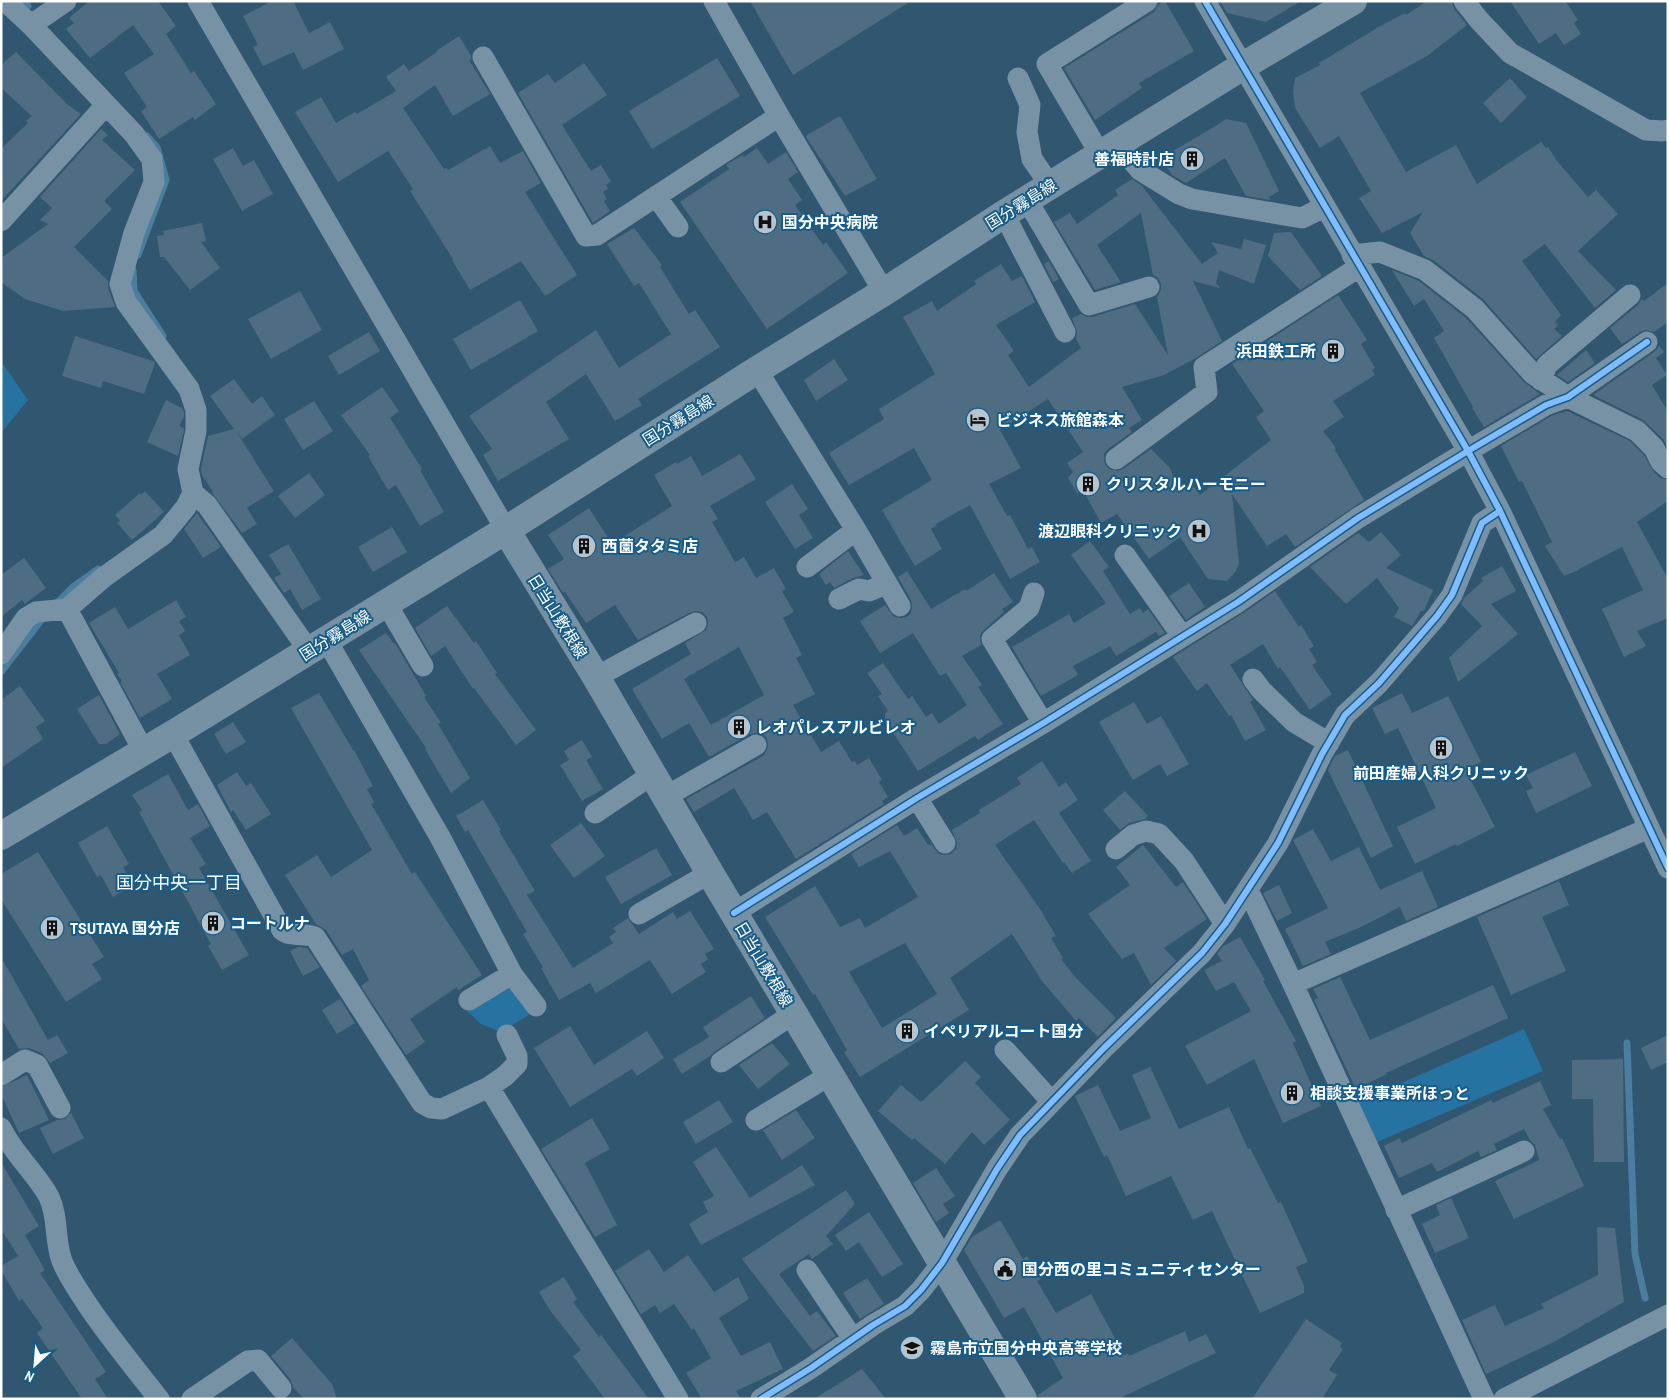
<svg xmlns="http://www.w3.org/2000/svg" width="1669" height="1400" viewBox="0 0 1669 1400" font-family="'Archivo Narrow','Noto Sans JP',sans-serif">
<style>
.green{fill:#2672a0}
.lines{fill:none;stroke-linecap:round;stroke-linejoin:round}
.stream{stroke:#4a7d9e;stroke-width:7}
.building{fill:#4f6d82;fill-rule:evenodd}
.minor{stroke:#7792a5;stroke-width:21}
.major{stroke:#7691a3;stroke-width:28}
.cycleway-casing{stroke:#155c8b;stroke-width:9}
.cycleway{stroke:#80bcff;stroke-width:6}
.labels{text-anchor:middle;stroke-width:4;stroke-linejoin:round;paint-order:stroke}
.poi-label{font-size:16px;font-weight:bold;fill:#fff;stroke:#155c8b;text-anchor:start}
.street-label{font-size:16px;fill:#fff;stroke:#155c8b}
.neighbourhood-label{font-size:18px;fill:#fff;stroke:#155c8b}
</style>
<rect width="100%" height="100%" fill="#305670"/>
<path class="green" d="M1 361 28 400 1 433Z
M514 986 532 1013 501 1032 481 1024 467 1011Z
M1524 1029 1543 1071 1377 1142 1358 1102Z"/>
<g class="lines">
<path class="stream" d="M25 1 28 6
M138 255 166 180 157 147 147 136
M133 270 134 291 163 336
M56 604 74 586 98 569
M1 672 42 619
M1627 1043 1635 1254 1645 1298"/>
</g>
<path class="building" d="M89 1H158L176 26 166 34 191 73 194 71 216 104 195 120 193 117 159 139 141 111 147 107 124 73 154 54 133 25 90 58 66 29 74 23 69 18Z
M272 1H293L309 33 330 22 344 49 303 70 294 52 263 66 253 47 258 45 243 16Z
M750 1H911L793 75Z
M1165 1 1194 51 1139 83 1142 88 1095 120 1064 68 1154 12 1158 5Z
M1220 1H1301L1266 22 1227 13Z
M1427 1H1452L1454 9 1467 25 1427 56 1360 93 1406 172 1456 145 1477 184 1541 142 1546 148 1548 147 1557 161 1588 197 1596 190 1618 214 1578 251 1616 290 1595 308 1545 244 1522 261 1561 315 1555 322 1558 325 1554 329 1562 336 1536 359 1483 299 1433 260 1424 256 1410 233 1423 212 1382 233 1359 198 1371 191 1339 136 1320 148 1295 108 1293 91 1295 78 1320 65 1319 63 1382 25 1405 13 1406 15Z
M1510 1H1565L1578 20 1574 23 1581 34 1564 45 1556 33 1539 44Z
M459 36 471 56V59L469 60 490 94 453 116 435 85 403 108 444 169 446 168 448 170 490 146 500 163 523 151 541 183 525 192 577 275 545 296 521 261 470 290 452 260 453 259 410 191 413 189 388 151 338 182 295 112 321 97 336 123 355 112 357 114 396 91 386 77 404 64 409 71 437 52 436 51Z
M16 52 68 105 81 114 1 201V149L28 123 26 121 32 116 1 88V65Z
M717 58 740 96 652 149 629 111Z
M584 63 607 95 562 125 591 171 601 165 611 181 606 185 608 189 603 192 607 199 604 201 610 211 593 223 518 93 548 74 555 83Z
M1510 78 1527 97 1501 123 1483 103Z
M840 116 877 179 845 196 806 137 807 135Z
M1226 119 1246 123 1279 191 1269 197 1270 200 1246 196 1225 158 1186 183 1172 175 1161 158 1214 127Z
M101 129 108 135 102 140 135 170 104 201 112 209 74 247 108 281V288L115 307 63 311 25 299 1 282V258L48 224 40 220 52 208 40 197Z
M233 148 243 166 254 160 273 194 242 211 213 159Z
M757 148 768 164 786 152 798 172 788 179 802 200 795 205 823 245 826 242 848 273 767 329 680 202 729 169 726 165 742 155 744 157Z
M1132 179 1142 186 1202 264 1218 253 1211 242 1241 249 1244 239 1266 245 1254 284 1219 270 1216 283 1220 288 1193 281 1222 341 1196 358 1164 375 1122 387 1142 420 1129 428 1132 432 1108 449 1104 454V460L1106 466 1111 470 1118 471 1123 469 1151 449 1170 468 1179 491 1192 484 1200 495 1271 440 1256 417 1264 411 1232 364 1338 295 1367 340 1361 344 1375 368 1372 370 1375 375 1333 401 1344 417 1323 431 1336 448 1335 450 1364 500 1295 547 1286 534 1267 546 1232 494 1239 563 1236 571 1227 581 1208 579 1180 537 1149 559 1117 514 1101 523 1083 490 1077 493 1068 478 1073 472 1067 463 1083 452 1048 399 1000 430 1021 468 989 484 1007 516 1010 515 1028 549 1032 547 1040 562 1010 579 970 505 936 524 937 525 931 529 942 549 915 566 882 510 932 480 914 448 849 485 829 453 884 419 879 409 935 374 903 317 932 301 937 311 976 284 974 281 1001 264 1012 281 1022 276 1035 302 996 325 1014 351 1008 355 1029 387 1081 348 1076 339 1077 332 1072 318 1081 314 1087 317H1092L1135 304 1168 355 1157 297 1161 290V284L1158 278 1153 275 1141 213 1097 245 1121 282 1095 290 1054 222 1070 213 1077 224 1118 195 1115 190Z
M202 223 206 241 201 242 220 268 190 290 164 257H160L157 236 164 235 163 231Z
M634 228 662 265 660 267 689 314 695 310 720 347 638 399 642 405 615 421 586 374 546 402 569 439 498 481 483 455 492 449 469 416 596 330 619 368 671 334 639 283 634 286 607 244Z
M1291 232 1322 276 1300 290 1268 256 1274 233Z
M1049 261 1059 279 1053 282 1044 264Z
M1392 270 1419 281 1466 318 1524 382 1540 394 1484 427 1472 408 1473 407 1434 338 1444 331 1424 299 1414 306Z
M1668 283V322L1654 332 1646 330 1640 332 1622 344 1610 328 1638 305 1642 299 1644 301Z
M300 291 322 330 271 359 248 319Z
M520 300 538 331 471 370 453 339Z
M369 332 380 351 339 375 328 356Z
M75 336 153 361 155 363 144 394 103 381 101 388 62 376Z
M1659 346 1664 352 1656 358 1667 375 1652 385 1668 412V448L1663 439 1643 420 1593 395 1654 352Z
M1586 350 1595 363 1568 382 1557 375Z
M834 359 848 380 816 401 804 380Z
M234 379 252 404 262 396 275 415 242 439 236 431 274 491 247 508 257 524 242 533 212 493 213 492 202 475 201 469 208 436 234 429 210 396Z
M382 387 399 411 390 418 422 469 420 470 444 512 420 526 396 485 388 490 368 456 370 455 341 415Z
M166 400 182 408 184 412V417L179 426 184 428V430L178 456 147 442Z
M314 401 333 431 303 450 284 419Z
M1567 411 1630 441 1644 455 1653 471 1660 478 1668 480V501L1637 522 1668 579V618L1637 631 1646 646 1624 657 1602 609 1643 590 1622 547 1579 569V570L1564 576 1545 546 1552 542 1522 481 1519 482 1501 446 1551 416Z
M740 454 756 479 710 506 718 519 712 522 735 562 744 557 756 578 774 568 786 589 782 591 794 612 783 618 802 655 796 658 815 694 793 705 821 752 839 741 852 762 855 761 857 765 869 758 882 780 879 782 888 797 882 801 884 804 796 859 767 812 753 820 734 788 694 812 686 799 763 756 766 752 768 746 767 738 763 734 757 733 750 734 709 757 689 723 662 739 632 689 691 654 685 643 706 630 708 623 707 617 702 612 696 611 691 612 638 640 615 605 586 623 565 592 563 593 548 569 564 559 548 535 589 508 612 544 672 506 654 475 676 462 677 464 691 456 702 476ZM739 647 764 695 711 725 684 679Z
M309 473 325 495 295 518 278 496Z
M792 484 808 509 799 515 813 538 795 549 765 502Z
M145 491 164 512 132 540 117 523 120 521 115 515 140 493 141 495Z
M197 513 221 547 203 558 184 529Z
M392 527 407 552 373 572 358 547Z
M1381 532 1401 555 1386 568 1433 590 1424 611H1421L1412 626 1394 617 1399 608 1377 578 1346 604 1310 567 1358 533 1369 542Z
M1090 541 1109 567 1103 571 1130 614 1140 608 1143 613 1148 609 1165 633 1159 636 1156 632 1116 656 1110 646 1073 666 1078 675 1041 696 1012 647 1069 614 1074 623 1106 603 1071 555Z
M288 544 321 599 302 610 290 589 284 593 274 578 281 574 269 555Z
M848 551 864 575 853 578 834 588 830 582 826 585 819 574Z
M24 558 46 588 25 604 22 600 1 617V575Z
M1502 566 1516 591 1491 604 1518 634 1458 682 1449 658 1482 626 1461 604 1464 598 1483 581 1481 578Z
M907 571 931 609 965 589 966 591 994 573 1013 602 1002 609 1004 612 984 630 980 635 981 645 962 656 982 685 978 687 1003 724 978 740 975 736 918 771 885 720V713L888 711 878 696 882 694 867 673 883 663 908 699 912 696 926 717 932 713 939 724 967 705 946 673 940 676 913 633 880 653 860 621 885 605 894 617 900 618 907 617 911 613 912 606 911 600 898 577Z
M1189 583 1205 607 1186 620 1169 596Z
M1275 591 1299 627 1301 625 1314 646 1309 649 1317 662 1312 665 1332 694 1310 710 1280 667 1278 669 1263 644 1230 665 1253 700 1250 702 1266 730 1245 741 1231 715 1229 716 1207 683 1197 691 1173 657 1245 612Z
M176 600 186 617 179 621 185 631 179 635 190 655 157 674 172 699 140 718 120 682 122 681 117 674 119 673 89 623 115 607 128 629Z
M447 606 474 643 476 641 497 673 495 674 536 730 516 745 474 688 473 689 445 646 431 656 415 628Z
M386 633 394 644 395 643 426 696 424 697 441 723 438 724 470 778 451 793 425 749 426 748 359 650Z
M20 686 45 721 36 727 43 739 1 768V700Z
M319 693 353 750H354L373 786 367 789 374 802 371 804 412 874 415 872 482 975 458 990 457 987 410 1019 425 1042 406 1055 361 986 369 980 353 949 342 955 326 930 316 924 285 875 317 855 331 877 372 850 291 708Z
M1402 693 1412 713 1448 696 1481 762 1465 769 1495 827 1457 846 1456 844 1415 864 1397 827 1436 808 1398 728 1385 734 1372 708Z
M99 695 120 734 106 744H99L77 709Z
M1134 702 1147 724 1161 716 1189 764 1167 776 1160 764 1133 780 1099 722Z
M233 722 246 742 226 754 214 734Z
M582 740 592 757 586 760 603 789 582 801 560 765 569 760 564 751Z
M1348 750 1393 846 1371 858 1328 770 1335 756Z
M1575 752 1592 786 1536 813 1526 791 1533 788 1526 775Z
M1042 761 1059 787 1066 782 1078 800 1059 813 1091 861 1072 873 1064 862 1063 863 1034 820 995 845 1040 909 1056 936 1051 938 1063 958 1061 959 1075 977 1116 1018 1098 1037 1079 1018 1076 1021 1042 981 1012 934 950 978 969 1010 860 1077 844 1052 847 1050 815 994 813 995 765 917 815 886 840 927 860 918 865 928 918 897 890 851 859 867 851 854 897 825 904 836 917 828 928 845 931 844 939 854 945 855 951 854 956 849 957 843 952 830 980 813 979 810 1021 784 1017 778ZM905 943 937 994 882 1028 849 972Z
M237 772 246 786 251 783 271 814 246 830 233 810 231 812 217 785Z
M168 774 188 810 198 804 210 826 190 838 206 864 199 868 249 955 222 970 208 946 211 944 139 812 142 810 132 795Z
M1125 791 1148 816 1145 819 1129 823 1120 830 1103 810Z
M483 800 501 830 499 831 535 891 527 895 573 968 613 943 609 937 616 932 613 928 628 918 639 934 673 912 677 919 690 911 714 949 705 954 708 959 701 964 706 972 672 994 650 960 596 993 590 983 559 1000 541 968 543 967 523 934 527 932 468 830 465 832 456 816Z
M581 823 605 856 574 878 550 845Z
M107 826 129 864 123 867 133 885 113 897 101 875 97 877 78 843Z
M1313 829 1331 861 1359 847 1380 890 1422 871 1438 907 1406 921 1400 907 1361 927 1325 942 1331 954 1303 966 1285 929 1328 908 1293 840Z
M1143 845 1176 887 1183 882 1207 919 1164 948 1176 961 1151 985 1134 953 1122 959 1088 914 1130 885 1116 867Z
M656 848 672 875 621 904 605 877Z
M38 852 104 957 92 964 102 979 66 1002 1 899V874Z
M1559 881 1569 905 1542 917 1566 971 1511 995 1477 917Z
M1279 885 1292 913 1277 921 1263 893Z
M1240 937 1265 980 1263 981 1296 1041 1293 1043 1321 1106 1283 1123 1254 1059 1207 1085 1185 1046 1251 1011 1234 982 1216 991 1204 970 1222 961 1217 954 1223 946Z
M298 947 307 948 320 967 303 976 290 951Z
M1 957 48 1040 57 1035 68 1053 50 1063 42 1053 29 1048 19 1049 1 1018Z
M1340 977 1370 1040 1493 985 1508 1018 1386 1073 1387 1074 1356 1089 1314 1000 1318 998 1313 989Z
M751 996 765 1018 714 1052 710 1056 682 1074 673 1059 709 1037 703 1027Z
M340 999 355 1023 337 1034 322 1010Z
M570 1026 594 1065 647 1031 664 1058 637 1076 632 1069 570 1107 534 1048Z
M1668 1035V1062L1651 1070 1641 1048Z
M772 1043 790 1064 758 1089 739 1065Z
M1623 1059 1624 1162H1594L1593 1099H1572V1060Z
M965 1061 981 1077 975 1083 1010 1120 984 1145 972 1132 945 1164 914 1138 912 1140 878 1111 901 1085 921 1102Z
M1150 1067 1179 1129 1229 1107 1248 1149 1250 1148 1278 1203 1281 1202 1308 1262 1296 1267 1304 1286V1293L1260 1313 1212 1211 1193 1220 1171 1176 1126 1196 1107 1155 1104 1157 1075 1096 1098 1085 1120 1131 1151 1118 1132 1075Z
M27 1075 49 1120 19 1133 1 1094V1087Z
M1540 1081 1551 1105 1543 1109 1560 1139 1562 1138 1584 1186 1514 1219 1495 1181 1539 1160 1535 1145 1530 1140 1524 1129 1494 1144 1497 1150 1481 1157 1478 1151 1437 1172 1432 1163 1399 1178 1384 1146 1400 1138 1402 1143 1491 1100 1493 1103Z
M719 1100 733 1122 696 1144 683 1122Z
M796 1110 815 1138 782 1160 763 1130Z
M71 1113 84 1138 53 1154 40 1128 57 1120 65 1119Z
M592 1118 610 1149 585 1163 617 1225 595 1237 541 1149Z
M716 1147 750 1198 802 1165 815 1185 701 1245 689 1224 708 1212 703 1202 714 1196 693 1162Z
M1 1162 39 1226 25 1235 45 1270 40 1273 106 1372 95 1379 108 1399H82L37 1333 43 1328 22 1299 19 1301 1 1270V1266L18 1256 1 1229Z
M936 1168 955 1196 943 1204 949 1213 936 1222 913 1183Z
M846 1190 855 1204 826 1236 833 1244 812 1259 809 1254 779 1274 810 1316 817 1311 836 1336 813 1351 742 1259Z
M1451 1198 1469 1238 1435 1253 1422 1224 1440 1215 1436 1205Z
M869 1212 903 1264 882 1277 859 1242 846 1251 835 1235Z
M1000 1220 1023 1259 1027 1256 1041 1279 1037 1281 1056 1313 1091 1294 1124 1355 1128 1354 1129 1356 1185 1331 1189 1342 1206 1334 1216 1353 1118 1399H1039L1038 1395 1063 1378 1024 1307 1004 1318 964 1250 972 1237Z
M1597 1227 1615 1228 1624 1302 1554 1342 1486 1374 1462 1320 1495 1305 1505 1326 1544 1308 1541 1304 1598 1275Z
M649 1249 664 1272 688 1255 714 1292 738 1277 749 1299 719 1318 741 1356 770 1342 783 1369 736 1391 741 1399H702L686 1373 711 1358 694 1328 692 1330 674 1304 660 1313 655 1305 641 1314 615 1271Z
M564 1277 577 1299 573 1302 599 1337 601 1335 649 1399H605L573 1356 581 1350 549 1309 539 1292Z
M867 1278 884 1304 860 1319 843 1293Z
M1306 1319 1342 1343 1340 1347 1343 1349 1329 1370 1337 1375 1322 1399H1252Z
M292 1338 332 1384 337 1399H304L293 1387 291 1380 271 1356Z
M862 1369 886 1399H814Z"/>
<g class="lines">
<path class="minor" d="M198 1 506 530
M714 1 779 116 884 292
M1205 1 1468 451 1500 511 1668 868
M1464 1 1479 20 1510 53 1646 130 1662 131 1668 130
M31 25 66 1
M483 57 586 236 597 235 779 116
M1018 78 1030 105 1027 132 1032 159 1050 185
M1118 144 1140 170 1179 194 1192 199 1302 218 1324 207
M1100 154 1047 64 1147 1
M656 196 678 227
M1027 200 1089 305 1149 287
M1004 214 1065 332
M1 221 106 105
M1352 255 1380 252 1425 270 1475 309 1533 374 1568 397 1637 431 1654 448 1661 462 1668 468
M757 370 856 530 900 606
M1541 380 1547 365 1630 295
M1116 459 1207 392 1204 367 1359 267
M193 493 207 505 309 651
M1125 555 1182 636
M807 567 856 530
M1034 593 1029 608 992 639 1043 723
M839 599 859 589 869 591 886 584
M386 603 423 666
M67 609 143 750
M326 639 440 837 512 974 536 1006
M1 654 26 618 36 612 67 609 104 577 163 535 186 507 193 493 188 469 196 431V410L189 389 126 302 120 284 134 233 154 182 152 159 134 134 31 25 5 1
M596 677 696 623
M1253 679 1261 690 1294 722 1329 743
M173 734 282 930C290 937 305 933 315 937L422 1103 431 1108 442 1109 489 1087 678 1399
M665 797 756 745
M917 798 945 843
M595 813 653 774
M1116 849 1133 835 1146 831 1159 834 1184 861 1225 924
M1248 890 1293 984 1484 1399
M734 913 917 798 1045 722 1238 602 1358 518 1468 451 1546 405 1568 397 1647 342
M639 914 710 873
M1293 984 1649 828
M469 1000 512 974
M1005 1050 1051 1101
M721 1062 793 1014
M1 1075 25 1060 37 1065 60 1108
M489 1087 505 1076 517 1064V1056L507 1035
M756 1120 830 1075
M1 1128C13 1154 37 1174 49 1197 59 1218 54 1240 62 1261 68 1276 78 1290 87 1304 109 1337 134 1367 159 1399
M1396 1210 1524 1151
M807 1270 853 1339
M192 1399 248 1361 258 1360 281 1388
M761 1399 811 1368 873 1325 905 1306 921 1290 942 1263 997 1169 1020 1135 1104 1048 1202 953 1225 924 1278 843 1322 754 1345 715 1379 683 1437 616 1452 595 1482 523 1500 511
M1504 1399 1668 1315"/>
<path class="major" d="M506 530 596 677 710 873 1023 1399
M1 836 173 734 506 530 757 370 884 292 1004 214 1243 66 1353 1"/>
<g class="cycleway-casing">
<path id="cycleway" d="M1205 1 1468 451 1500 511 1668 868
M734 913 917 798 1045 722 1238 602 1358 518 1468 451 1546 405 1568 397 1647 342
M761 1399 811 1368 873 1325 905 1306 921 1290 942 1263 997 1169 1020 1135 1104 1048 1202 953 1225 924 1278 843 1322 754 1345 715 1379 683 1437 616 1452 595 1482 523 1500 511"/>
</g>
<use href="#cycleway" class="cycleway"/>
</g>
<defs>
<g id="building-disc" transform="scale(1.25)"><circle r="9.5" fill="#b7c4cd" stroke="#155c8b"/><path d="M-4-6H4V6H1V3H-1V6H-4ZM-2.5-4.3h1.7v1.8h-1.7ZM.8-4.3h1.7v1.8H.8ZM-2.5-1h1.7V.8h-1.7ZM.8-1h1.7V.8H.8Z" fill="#111"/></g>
<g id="hospital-disc" transform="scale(1.25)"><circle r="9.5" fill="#b7c4cd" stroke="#155c8b"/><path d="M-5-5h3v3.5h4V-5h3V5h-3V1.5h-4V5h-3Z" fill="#111"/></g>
<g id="hotel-disc" transform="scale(1.25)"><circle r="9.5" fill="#b7c4cd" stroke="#155c8b"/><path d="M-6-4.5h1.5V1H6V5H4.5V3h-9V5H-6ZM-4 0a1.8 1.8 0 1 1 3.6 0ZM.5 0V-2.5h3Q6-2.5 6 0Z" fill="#111"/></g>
<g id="civic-disc" transform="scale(1.25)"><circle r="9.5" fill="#b7c4cd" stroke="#155c8b"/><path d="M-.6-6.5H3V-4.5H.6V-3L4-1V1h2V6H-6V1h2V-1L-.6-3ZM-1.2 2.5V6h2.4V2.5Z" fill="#111"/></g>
<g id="school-disc" transform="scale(1.25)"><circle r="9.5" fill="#b7c4cd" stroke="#155c8b"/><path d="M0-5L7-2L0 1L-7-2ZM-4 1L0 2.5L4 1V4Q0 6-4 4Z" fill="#111"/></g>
</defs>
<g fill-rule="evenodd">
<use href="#building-disc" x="1192" y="159"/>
<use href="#hospital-disc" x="765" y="222"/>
<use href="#building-disc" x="1333" y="351"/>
<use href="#hotel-disc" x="978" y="420"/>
<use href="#building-disc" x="1088" y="484"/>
<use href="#hospital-disc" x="1199" y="531"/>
<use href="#building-disc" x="584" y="546"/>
<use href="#building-disc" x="739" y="727"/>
<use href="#building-disc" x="1441" y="748"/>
<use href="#building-disc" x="213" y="923"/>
<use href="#building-disc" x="52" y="928"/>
<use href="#building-disc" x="907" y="1031"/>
<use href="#building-disc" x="1292" y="1093"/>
<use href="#civic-disc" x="1005" y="1269"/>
<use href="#school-disc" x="912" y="1348"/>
</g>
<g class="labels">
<g class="poi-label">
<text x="1174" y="165" text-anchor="end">善福時計店</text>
<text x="782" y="228">国分中央病院</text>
<text x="1316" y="357" text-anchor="end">浜田鉄工所</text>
<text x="996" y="426">ビジネス旅館森本</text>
<text x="1106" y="490">クリスタルハーモニー</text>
<text x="1182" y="537" text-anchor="end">渡辺眼科クリニック</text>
<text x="602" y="552">西薗タタミ店</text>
<text x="756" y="733">レオパレスアルビレオ</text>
<text x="1441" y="779" text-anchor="middle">前田産婦人科クリニック</text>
<text x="230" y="929">コートルナ</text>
<text x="70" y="934">TSUTAYA 国分店</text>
<text x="924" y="1037">イペリアルコート国分</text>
<text x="1310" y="1099">相談支援事業所ほっと</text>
<text x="1022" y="1275">国分西の里コミュニティセンター</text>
<text x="930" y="1354">霧島市立国分中央高等学校</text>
</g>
<g class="street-label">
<text transform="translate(1021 204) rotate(-32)" y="6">国分霧島線</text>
<text transform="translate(678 420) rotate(-32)" y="6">国分霧島線</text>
<text transform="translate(558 616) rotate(58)" y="6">日当山敷根線</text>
<text transform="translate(335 635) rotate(-32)" y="6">国分霧島線</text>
<text transform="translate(764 964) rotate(59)" y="6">日当山敷根線</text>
</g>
<g class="neighbourhood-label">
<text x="179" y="889">国分中央一丁目</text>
</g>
</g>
<rect width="1669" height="1400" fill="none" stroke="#ffffff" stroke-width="5"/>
<g transform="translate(35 1365) rotate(206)" stroke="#155c8b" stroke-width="4" paint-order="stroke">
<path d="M0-4L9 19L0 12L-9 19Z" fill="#ffffff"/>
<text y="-8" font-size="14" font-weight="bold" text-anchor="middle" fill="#ffffff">N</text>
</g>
</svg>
